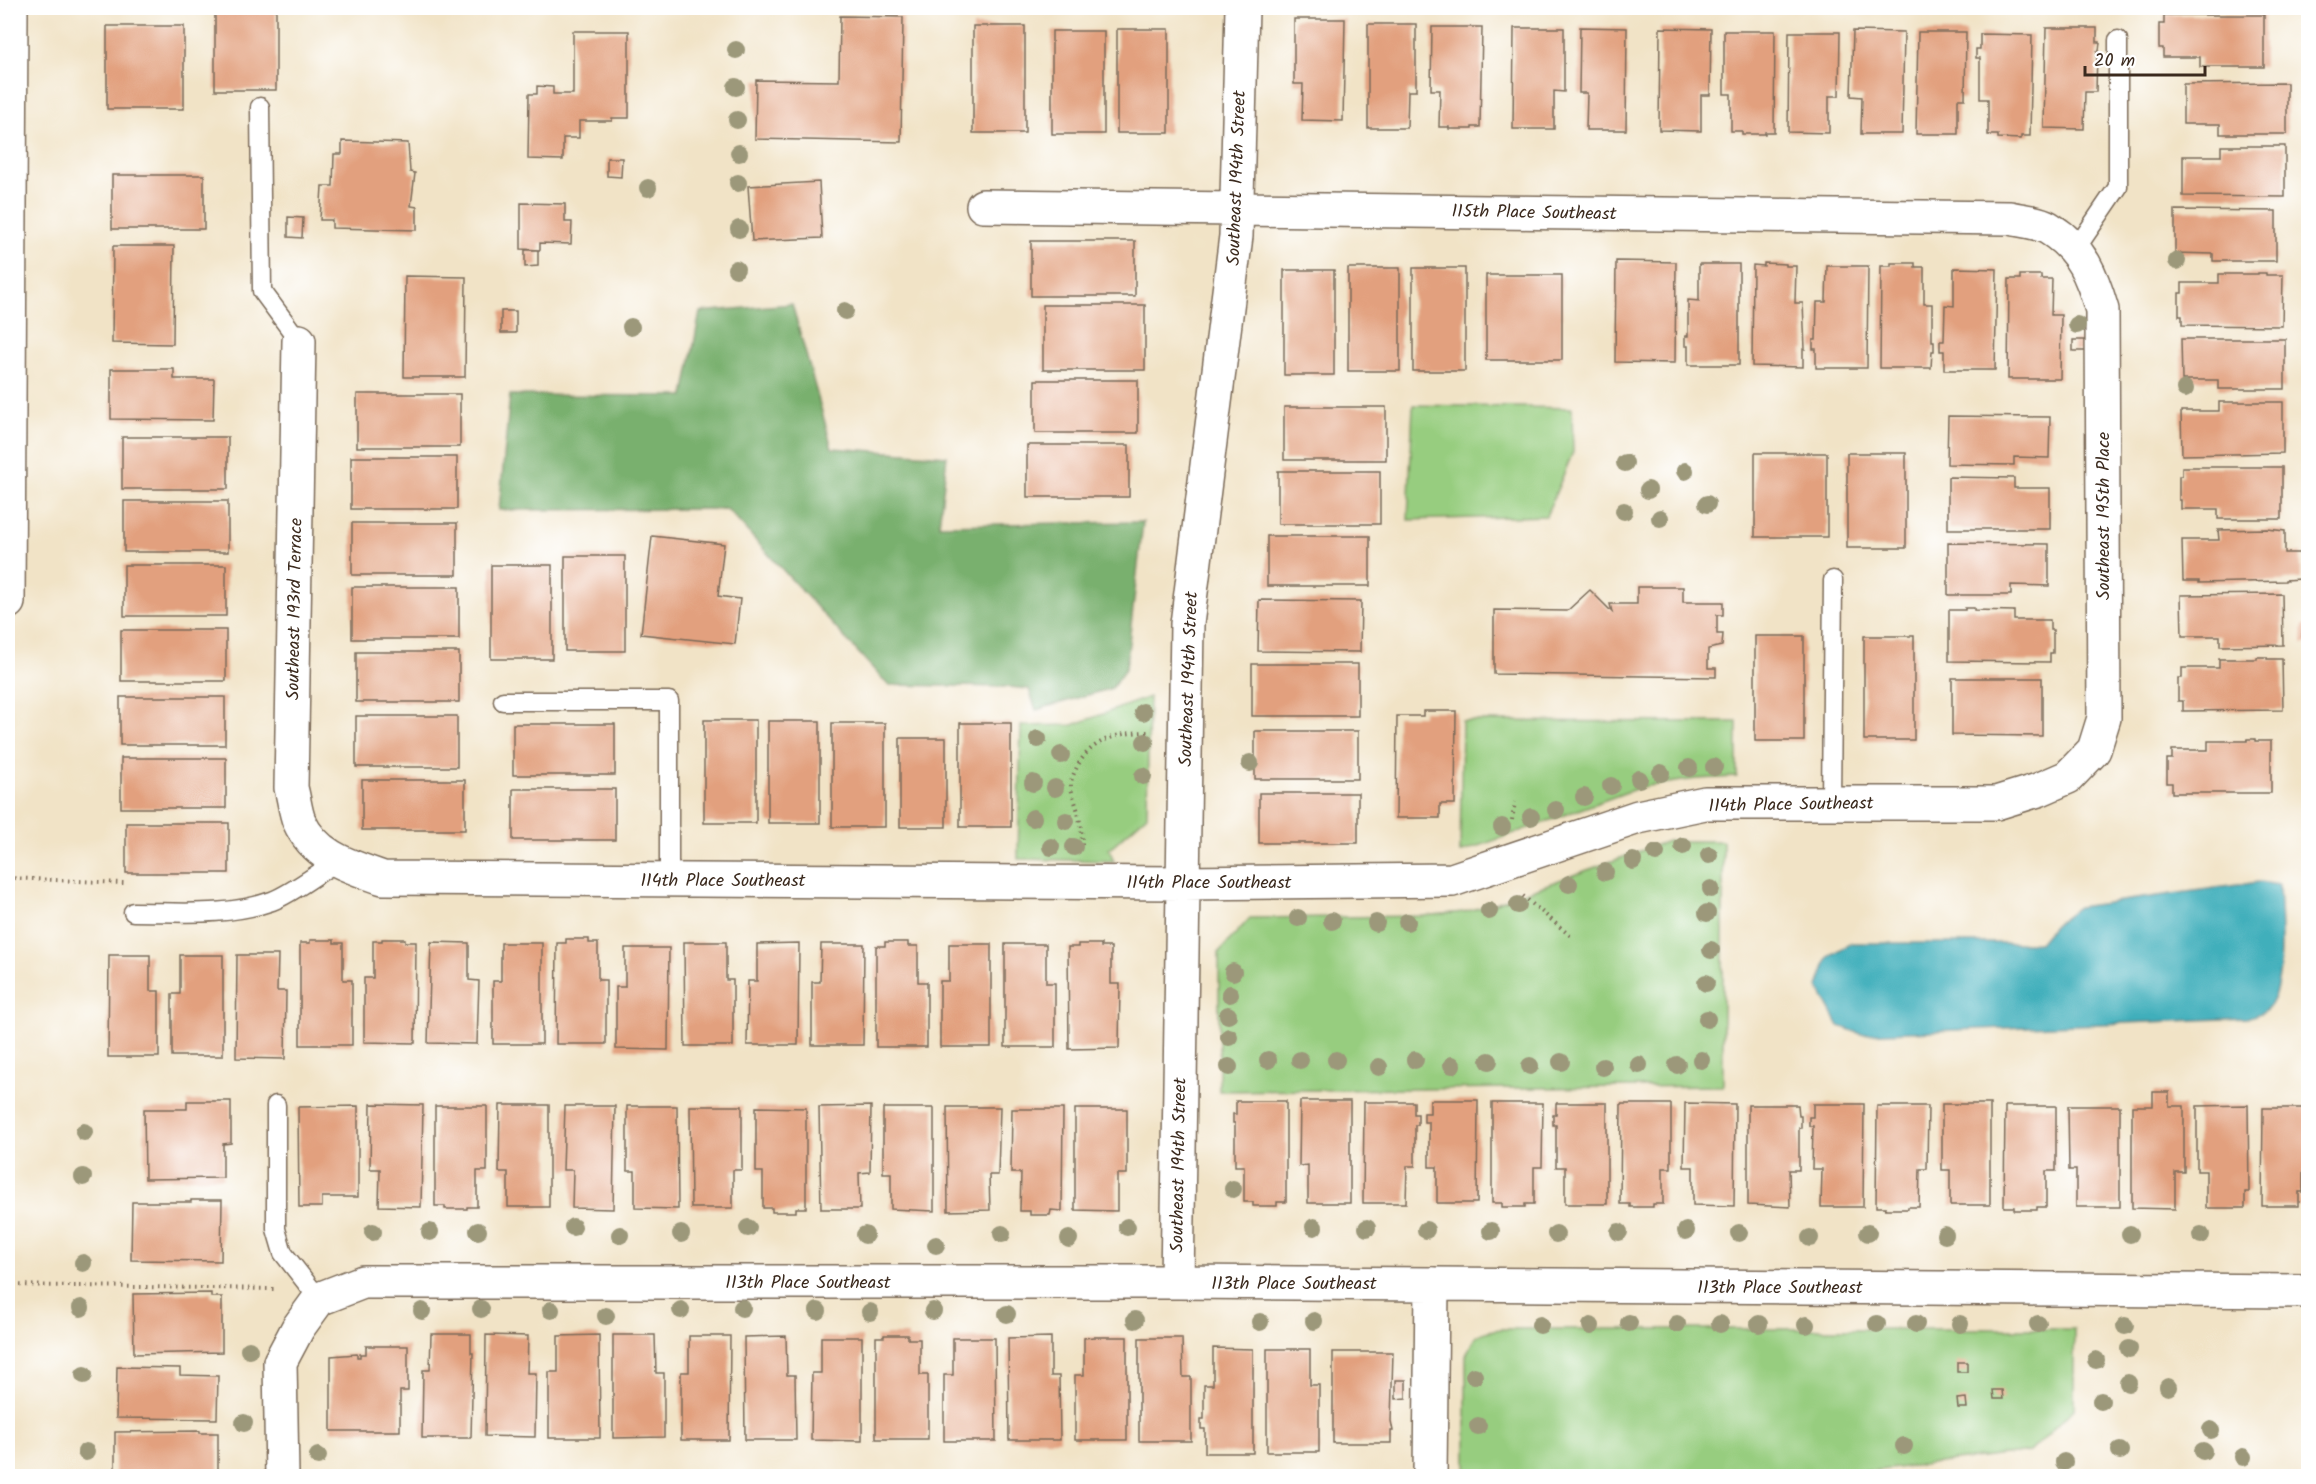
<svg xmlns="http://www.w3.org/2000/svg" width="2316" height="1484" viewBox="0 0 2316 1484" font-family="Kalam,sans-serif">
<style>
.green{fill:#97cd7f;stroke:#697c4e;stroke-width:1.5}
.forest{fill:#79b06e;stroke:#5a6d46;stroke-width:1.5}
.water{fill:#40afbb;stroke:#3e6c6c;stroke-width:1.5}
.building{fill:#e2a07e}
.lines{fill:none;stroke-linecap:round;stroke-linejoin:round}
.service-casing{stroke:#7b6b59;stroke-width:21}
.minor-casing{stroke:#7b6b59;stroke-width:36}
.tertiary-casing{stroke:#7b6b59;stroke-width:36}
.path{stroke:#7b6b59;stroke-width:4;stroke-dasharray:1.5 4.5;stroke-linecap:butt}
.service{stroke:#fff;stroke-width:18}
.minor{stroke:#fff;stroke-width:33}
.tertiary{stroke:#fff;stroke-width:33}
.tree{fill:#9c987a}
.labels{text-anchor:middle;stroke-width:4.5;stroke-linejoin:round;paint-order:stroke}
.street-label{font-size:18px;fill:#3b2a1e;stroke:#fff}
</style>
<rect width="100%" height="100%" fill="#fff"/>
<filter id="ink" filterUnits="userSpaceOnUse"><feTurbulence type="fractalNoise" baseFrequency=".0167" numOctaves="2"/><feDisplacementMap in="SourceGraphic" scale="12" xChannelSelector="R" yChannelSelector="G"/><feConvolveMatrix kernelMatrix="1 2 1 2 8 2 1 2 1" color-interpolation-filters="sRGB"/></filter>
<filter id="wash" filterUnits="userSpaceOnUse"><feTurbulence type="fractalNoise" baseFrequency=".008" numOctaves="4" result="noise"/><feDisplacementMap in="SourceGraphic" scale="24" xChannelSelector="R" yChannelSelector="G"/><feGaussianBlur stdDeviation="1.35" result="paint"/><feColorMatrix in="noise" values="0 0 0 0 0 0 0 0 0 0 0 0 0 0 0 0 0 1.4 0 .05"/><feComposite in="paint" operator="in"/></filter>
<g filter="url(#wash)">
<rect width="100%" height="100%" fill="#f1e3c6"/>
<path class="green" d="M1413 405 1572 408 1573 452 1546 516 1408 520Z
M1149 697 1147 815 1109 849 1114 861 1018 859 1021 726 1073 725Z
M1462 721 1737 722V777L1696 779 1641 787 1460 853Z
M1668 841H1723V1086L1219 1091V952L1250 918 1423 916 1464 912 1490 905Z
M1501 1329H2074V1408L2030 1452 1855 1473 1466 1476V1356C1474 1334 1478 1332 1501 1329Z"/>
<path class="forest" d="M792 304 832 448 947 456 939 525 1143 522 1126 668 1112 688 1036 710 1029 689 1009 687 888 685 727 509 499 510 510 395 684 396 700 312Z"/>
<path class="water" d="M2259 882 2279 885C2280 913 2288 994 2264 1011 2260 1014 2252 1016 2247 1018L1861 1034 1839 1026 1818 987 1828 957 1851 943H2039L2054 925 2078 907Z"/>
<g id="blocks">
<path class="building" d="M215 8H276V90H215Z
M2164 15H2264V67H2200V57H2163V48H2159V24H2164Z
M840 16 903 17 901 142 755 139 756 80 839 81Z
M1294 19H1345L1343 121 1302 120 1303 84H1294Z
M1368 24H1416V91H1408L1407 128H1368Z
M107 26H184V109H107Z
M973 26H1025V133H973Z
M1432 27H1482L1480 127H1472V129H1449V127H1439L1440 90H1431Z
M1580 27 1627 28 1626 130H1586L1587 93H1579Z
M1514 28H1564V92L1554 91V129H1513Z
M1660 28 1711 29 1710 95H1701V131L1659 130Z
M2046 28H2097V42H2100L2099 51H2097L2096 92H2085L2084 129 2044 128Z
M1117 29H1169V133H1117Z
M573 31H629V118H612V121H579V138H563V160L528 159 529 94H537V86L553 87V94H573Z
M1052 31H1104V134H1052Z
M1724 31H1775L1774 132H1765V134H1742V131H1731V94H1724Z
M1853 31 1904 32 1902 134H1861L1862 97 1851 96Z
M1789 32H1840L1839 96H1829V133L1788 132Z
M1918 32H1966L1965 99H1958V134H1916Z
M1980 34 2032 35 2030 136H2021V139L1998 138V135H1988V99H1980V58H1976V49H1980Z
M2287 83V134H2220V124H2183V84Z
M342 141 408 143 410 172 415 173 411 206 417 207V230L332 228V220H320L322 186H333L334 154H342Z
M2221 146H2285V197L2183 196V156H2221Z
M607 158H622L621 177 607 176Z
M112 175H204V229H112Z
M819 182 822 238 752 241 748 186Z
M521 203 565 204V222H572L571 244 540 243V250L521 249Z
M2175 210 2276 211V261H2213V254L2175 253Z
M288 217 303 218 302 238 288 237Z
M1031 241H1135V296H1031Z
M113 246H174L173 344 112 343Z
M525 250H538V266L525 267Z
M1616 261 1676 262 1675 363 1615 362Z
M1764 263 1786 264V266H1796L1795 303H1803L1805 349H1803V367L1752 366 1753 265 1764 266Z
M1891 263H1915V267H1924V304H1932V341H1934V351H1932L1931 368H1880L1881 266H1891Z
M1699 264H1739V365H1688V346H1685V336H1688V300L1699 301Z
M1827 266H1868L1867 368H1816V349H1813V340H1816L1817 302H1826Z
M1348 268H1400V371H1348Z
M1413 268H1465V371H1413Z
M1954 268 1997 269 1995 370H1944V351H1940V341H1944L1945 305 1954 306Z
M1284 270H1334V375H1284Z
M2258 273H2266V275H2283L2282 326 2182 325V316H2179V293H2182V283H2219V274H2258Z
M1486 275H1562V360H1486Z
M2020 275H2041V279H2052L2051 315H2061L2060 379H2008L2009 279H2020Z
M405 276 466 277 465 377H404Z
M1043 305H1145V370H1043Z
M501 311H516V333H501Z
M2181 339H2285V389H2218V380H2182Z
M2073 340H2087V351H2073Z
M111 369H174V379H214L213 420 111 419Z
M1035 380H1138V433H1035Z
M357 394H460V447H357Z
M2219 402H2283V453L2182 455 2181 411H2219Z
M1284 407H1386V460H1284Z
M1948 416 2050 417 2049 458 2014 457V465L1947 464Z
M122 437H228V489H122Z
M1027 445H1129V497H1027Z
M1755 453H1827V537H1755Z
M1847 453H1906V548H1847Z
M351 457H457V509H351Z
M2182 467H2282V519H2218V509H2181V500H2179V476H2182Z
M1278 471H1380V524H1278Z
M1948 477 2014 478V488H2050V529H1948Z
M124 501H228V552H124Z
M352 523H457V575H352Z
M2267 529 2285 531V553H2301V579L2285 580V581L2199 583V581H2183L2182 540H2219L2218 530Z
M652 536 724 544 718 596 740 599 735 644 641 634Z
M1267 536H1370V586H1267Z
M1948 543 2049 544V586L2011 585V595H1948Z
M565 556H625V651H565Z
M124 565H226V616H124Z
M491 565H552V659H491Z
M352 587H459V639H352Z
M1637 587H1683V602H1723V615H1717V634H1723L1722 646 1708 649V668H1716V677L1494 674V610L1567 611 1590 590 1612 612 1610 604H1637Z
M2282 594 2283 645 2220 646V636H2182L2181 595Z
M1259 600 1361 601 1360 652 1258 651Z
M1965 608H1974V610L2014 611V620H2050V630H2053V653H2050V662L1949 661V610H1965Z
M2303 625 2308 626V644H2302Z
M121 630H226V681H121Z
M1755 636H1804V741H1755Z
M1864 636H1914V740H1864Z
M356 652H459V702H356Z
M2257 657H2267V659H2282L2283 710 2183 711V701H2178V678H2182V668H2219V659H2257Z
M1252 664H1358V716H1252Z
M1952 678H2042V736L1952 735Z
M120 697H225V745H120Z
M1423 711H1456L1455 804H1440V818H1396L1397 716H1423Z
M356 716H457V767H356Z
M704 720H756V823H704Z
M768 721H820V823H768Z
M832 723H885V827H832Z
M960 723H1011V827H960Z
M513 724H615V775H513Z
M1255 731H1358V779H1255Z
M900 738H946V827H900Z
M2247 739H2255V741H2271V793H2172V783H2167V759H2172V750H2208V741H2247Z
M121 758H226V808H121Z
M362 780H465V830H362Z
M513 789H615V840H513Z
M1259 793H1358V843H1259Z
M126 823H229V873H126Z
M382 939H405V942H416L415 1043 364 1042V978H373V941H382Z
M566 939H589V943H598V980H606V1044H556L557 943H566Z
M310 940H334V943H343V980H352V1045H300V943H310Z
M431 942 469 943V980L479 981 477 1044 428 1043Z
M684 942H726V980H733V1046H685Z
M885 942H908V946H918V982H927V1047H876V946H885Z
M501 943H542V1044H493V981H501Z
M799 943 798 1045H747L748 981H757V944Z
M821 944H864L863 1045H812V982H820Z
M949 944H991V1047H940V981H949Z
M1005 944H1046V983H1055V1047H1005Z
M1078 944H1101V947H1111V984H1120L1119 1048 1069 1049 1068 947H1078Z
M625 948H669L668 1050 616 1049V987H625Z
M109 955H150V991H159V1057H108Z
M180 955H223V1056H172V994H180Z
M237 955H278L277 991H286L285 1059 236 1058Z
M2153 1092H2169V1106H2184V1172H2175V1209L2132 1208V1106H2153Z
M1430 1100H1478L1477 1203H1437V1167H1429V1122H1424V1113H1430Z
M187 1101H231V1143L223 1144V1178L145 1179 144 1109H187Z
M1236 1101H1286V1202H1277V1206H1253V1202H1244V1166H1235V1123H1233V1114H1236Z
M1300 1101H1350V1203H1308V1165L1299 1166Z
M1364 1102H1414V1114H1418V1125H1415V1166H1407L1406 1203H1363Z
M1492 1103H1543L1542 1167H1534V1204H1525V1207H1502V1203H1492Z
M1556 1103H1607V1204H1565V1167H1556V1125H1553V1115H1556Z
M1685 1103 1735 1104 1734 1206 1693 1205V1167H1684Z
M371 1104 423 1105 421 1207 379 1206 380 1169H370Z
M1621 1104H1671V1168H1663V1204H1653V1207H1630V1204H1620Z
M1813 1104H1864L1863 1207H1821L1822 1169H1812L1813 1126H1809V1117H1813Z
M1942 1104H1990V1205H1950V1170H1942Z
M500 1105H549V1207H508V1172H499Z
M1748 1105H1798L1799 1116H1801V1128H1799V1170H1789L1790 1207 1748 1205Z
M2248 1105 2249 1192H2245V1208H2206V1171H2197V1106Z
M358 1106V1197H322V1207H299L298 1107Z
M435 1106H487V1171H477V1207H467V1209H445V1206H435Z
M565 1106H615L613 1209 572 1208 573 1170H563Z
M627 1106H677L678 1209 635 1208V1171H627Z
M690 1106H742V1170H733V1208H691Z
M871 1106 870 1172 859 1173 860 1209H821L819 1107Z
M1877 1106H1928L1927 1169H1920L1919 1207H1908V1209H1885L1886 1207H1876Z
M2005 1106H2056V1171H2046V1207H2037V1210H2014V1207H2004Z
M2068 1106H2120V1207H2076V1170H2069Z
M756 1107 806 1108V1208H796V1212H772V1208H763V1172H756Z
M947 1107H1000L998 1175H989L990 1210 948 1211Z
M883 1108H934V1211L891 1209V1173H883Z
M2263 1108H2308V1172H2303V1192H2299V1206H2262Z
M1012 1109H1063L1062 1211 1051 1210 1050 1215H1030V1211H1020L1021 1173H1011Z
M1075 1109H1127V1174H1117V1211L1075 1210Z
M191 1200H222L221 1261 131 1260 132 1202H191Z
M211 1293V1297H222V1352L134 1354 133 1294Z
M431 1334H471V1353H473L471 1438H422L423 1370H430Z
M486 1335 528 1336 527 1373H536L535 1437 485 1436Z
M599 1335 600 1438H549V1372H558V1336Z
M613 1335H655L656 1373H664V1437L613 1438Z
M884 1335H908V1339H920V1375H928V1439H876V1337H884Z
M689 1336H730L729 1440H681V1372H689Z
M786 1336 787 1375H795L796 1440H745L744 1337Z
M821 1337H862V1441L811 1440 812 1373H821Z
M1051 1337V1376H1059L1060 1440H1009L1008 1338Z
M1094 1337H1127V1440H1075V1375H1084V1338Z
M953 1338H995L996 1441H944V1375H953Z
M1139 1338H1182L1183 1377H1191V1441H1139Z
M366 1346H408V1391H400V1431H331V1356L357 1354V1357H360V1354H366Z
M1213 1348 1253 1349V1453H1205V1429H1201V1419H1204V1385H1213Z
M1267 1349H1310V1385H1319V1452H1267Z
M1333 1352H1393L1391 1421 1393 1431H1391V1443H1333Z
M1957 1362H1967V1372H1957Z
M117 1367 180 1368V1375L218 1376 217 1419 116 1418Z
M1396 1380H1406V1398L1396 1399Z
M1993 1390H2002L2003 1399H1994Z
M1966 1398 1967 1408H1958L1957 1399Z
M200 1431V1433H218V1473H181V1476H115V1432Z"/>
</g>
</g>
<g filter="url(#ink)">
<use href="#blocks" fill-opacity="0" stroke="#7b6b59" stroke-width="1.5"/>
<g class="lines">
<g class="service-casing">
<path id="service" d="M260 107 262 291 299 341
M2075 250 2118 187V40
M503 701H669V880
M1831 803 1833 580
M133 912C180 912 227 917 272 901 291 894 318 873 336 862
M276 1105V1229L283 1253 319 1299"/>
</g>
<g class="minor-casing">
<path id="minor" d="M299 341 291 788C294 798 295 811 299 821 315 857 349 866 383 878L1183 883 1452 880 1638 817 1705 803H1996L2038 790 2068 777 2094 750 2104 718 2102 310C2092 276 2082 249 2050 229 2040 222 2022 221 2010 218L983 206
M1177 1282 1187 624 1236 236 1242 8
M282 1476 280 1362 298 1328 319 1299 363 1282H1177L2308 1291
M1430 1476 1432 1284"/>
</g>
<g class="tertiary-casing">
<path id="tertiary" d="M8 602 11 8"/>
</g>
<path class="path" d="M1512 820 1515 802
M1082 845C1082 832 1080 821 1077 808 1075 801 1071 792 1071 785 1071 779 1074 773 1077 767 1091 739 1120 732 1149 732
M8 878 124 883
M1523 896 1573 938
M8 1285 274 1289"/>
<use href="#service" class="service"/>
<use href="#minor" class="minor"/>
<use href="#tertiary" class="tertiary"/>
</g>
<g class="tree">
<circle cx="736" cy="50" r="9"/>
<circle cx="736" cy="87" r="9"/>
<circle cx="737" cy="120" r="9"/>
<circle cx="739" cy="153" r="9"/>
<circle cx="738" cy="183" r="9"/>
<circle cx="648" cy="188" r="9"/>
<circle cx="739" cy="229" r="9"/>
<circle cx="2177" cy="261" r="9"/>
<circle cx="736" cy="269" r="9"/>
<circle cx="845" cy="311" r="9"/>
<circle cx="2077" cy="325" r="9"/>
<circle cx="631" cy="327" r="9"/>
<circle cx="2185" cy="389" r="9"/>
<circle cx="1625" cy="463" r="9"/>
<circle cx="1685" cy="471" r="9"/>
<circle cx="1648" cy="490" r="9"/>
<circle cx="1707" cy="504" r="9"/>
<circle cx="1624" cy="511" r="9"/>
<circle cx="1660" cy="518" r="9"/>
<circle cx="1143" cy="712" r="9"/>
<circle cx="1038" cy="739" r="9"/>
<circle cx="1145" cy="742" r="9"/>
<circle cx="1061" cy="755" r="9"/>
<circle cx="1250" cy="763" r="9"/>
<circle cx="1714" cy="767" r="9"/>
<circle cx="1689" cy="768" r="9"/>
<circle cx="1661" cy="773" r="9"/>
<circle cx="1143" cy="776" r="9"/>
<circle cx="1639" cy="779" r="9"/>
<circle cx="1033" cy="783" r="9"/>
<circle cx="1611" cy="786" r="9"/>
<circle cx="1055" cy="788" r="9"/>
<circle cx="1584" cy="797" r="9"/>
<circle cx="1556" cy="810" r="9"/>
<circle cx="1531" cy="817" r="9"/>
<circle cx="1033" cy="818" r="9"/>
<circle cx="1066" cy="821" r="9"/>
<circle cx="1502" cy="827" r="9"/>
<circle cx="1683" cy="846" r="9"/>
<circle cx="1051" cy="847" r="9"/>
<circle cx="1074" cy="847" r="9"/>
<circle cx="1656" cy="853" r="9"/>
<circle cx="1709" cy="855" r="9"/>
<circle cx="1633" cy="861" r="9"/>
<circle cx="1605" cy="872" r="9"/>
<circle cx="1569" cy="884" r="9"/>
<circle cx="1711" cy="889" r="9"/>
<circle cx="1518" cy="905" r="9"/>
<circle cx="1489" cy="911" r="9"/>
<circle cx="1707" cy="913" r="9"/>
<circle cx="1298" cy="918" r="9"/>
<circle cx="1332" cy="921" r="9"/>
<circle cx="1407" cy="922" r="9"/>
<circle cx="1376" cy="923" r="9"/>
<circle cx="1711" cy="950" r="9"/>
<circle cx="1233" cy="972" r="9"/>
<circle cx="1706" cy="983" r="9"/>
<circle cx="1230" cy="994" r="9"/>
<circle cx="1228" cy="1015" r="9"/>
<circle cx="1707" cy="1019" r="9"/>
<circle cx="1229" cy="1037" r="9"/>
<circle cx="1268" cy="1060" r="9"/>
<circle cx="1300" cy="1060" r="9"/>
<circle cx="1336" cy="1060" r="9"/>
<circle cx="1415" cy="1060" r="9"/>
<circle cx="1701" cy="1060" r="9"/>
<circle cx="1489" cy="1061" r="9"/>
<circle cx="1561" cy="1062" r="9"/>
<circle cx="1452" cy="1065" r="9"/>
<circle cx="1639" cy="1065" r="9"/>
<circle cx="1677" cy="1065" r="9"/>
<circle cx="1530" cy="1066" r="9"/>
<circle cx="1229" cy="1067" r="9"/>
<circle cx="1379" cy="1067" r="9"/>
<circle cx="1603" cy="1067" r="9"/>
<circle cx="84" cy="1132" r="9"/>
<circle cx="83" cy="1177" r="9"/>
<circle cx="1233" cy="1189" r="9"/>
<circle cx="573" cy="1227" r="9"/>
<circle cx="1127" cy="1227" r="9"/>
<circle cx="1314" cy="1227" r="9"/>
<circle cx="748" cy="1228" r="9"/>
<circle cx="1367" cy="1228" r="9"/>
<circle cx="1426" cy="1230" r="9"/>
<circle cx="478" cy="1231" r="9"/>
<circle cx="1491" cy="1231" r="9"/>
<circle cx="1686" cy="1231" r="9"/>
<circle cx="373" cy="1232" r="9"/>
<circle cx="430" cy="1232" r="9"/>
<circle cx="1619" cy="1232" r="9"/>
<circle cx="1739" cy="1233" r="9"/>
<circle cx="1868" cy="1233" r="9"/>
<circle cx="681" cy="1234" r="9"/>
<circle cx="1002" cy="1234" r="9"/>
<circle cx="1556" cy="1234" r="9"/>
<circle cx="2130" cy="1234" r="9"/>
<circle cx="620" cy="1235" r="9"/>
<circle cx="865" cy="1235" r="9"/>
<circle cx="1945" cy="1235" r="9"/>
<circle cx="2201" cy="1235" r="9"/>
<circle cx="1810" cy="1238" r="9"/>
<circle cx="1069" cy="1239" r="9"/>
<circle cx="936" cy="1245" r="9"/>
<circle cx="83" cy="1263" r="9"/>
<circle cx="81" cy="1308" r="9"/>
<circle cx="742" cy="1308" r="9"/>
<circle cx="481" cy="1309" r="9"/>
<circle cx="551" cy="1310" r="9"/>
<circle cx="681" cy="1310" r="9"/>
<circle cx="422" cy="1311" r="9"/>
<circle cx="818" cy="1311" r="9"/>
<circle cx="933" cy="1311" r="9"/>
<circle cx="870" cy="1312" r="9"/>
<circle cx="1007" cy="1314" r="9"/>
<circle cx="606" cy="1316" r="9"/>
<circle cx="1135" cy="1320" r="9"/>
<circle cx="1314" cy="1321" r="9"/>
<circle cx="1260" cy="1322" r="9"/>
<circle cx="1629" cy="1323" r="9"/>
<circle cx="1677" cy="1324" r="9"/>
<circle cx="1720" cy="1324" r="9"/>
<circle cx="1759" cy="1324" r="9"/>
<circle cx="1877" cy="1324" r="9"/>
<circle cx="1916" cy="1324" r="9"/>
<circle cx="1960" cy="1324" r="9"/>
<circle cx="2038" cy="1324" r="9"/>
<circle cx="1540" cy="1325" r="9"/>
<circle cx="1806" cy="1325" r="9"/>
<circle cx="1591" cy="1326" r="9"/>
<circle cx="2125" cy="1326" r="9"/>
<circle cx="2129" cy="1349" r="9"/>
<circle cx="249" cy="1350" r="9"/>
<circle cx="2096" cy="1360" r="9"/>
<circle cx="84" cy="1375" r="9"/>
<circle cx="1474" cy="1376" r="9"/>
<circle cx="2128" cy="1383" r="9"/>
<circle cx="2168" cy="1387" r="9"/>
<circle cx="2101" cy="1401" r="9"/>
<circle cx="244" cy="1423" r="9"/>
<circle cx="1478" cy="1426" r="9"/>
<circle cx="2211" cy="1430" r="9"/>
<circle cx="1904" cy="1446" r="9"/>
<circle cx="2120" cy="1451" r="9"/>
<circle cx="2203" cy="1451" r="9"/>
<circle cx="86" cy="1452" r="9"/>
<circle cx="318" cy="1456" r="9"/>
<circle cx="2243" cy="1457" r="9"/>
<circle cx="2064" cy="1462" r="9"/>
</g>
</g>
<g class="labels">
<g class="street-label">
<text transform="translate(1236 178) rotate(-88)" y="6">Southeast 194th Street</text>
<text transform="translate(1534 212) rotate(1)" y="6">115th Place Southeast</text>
<text transform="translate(2103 516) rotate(-90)" y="6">Southeast 195th Place</text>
<text transform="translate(294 609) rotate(-89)" y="6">Southeast 193rd Terrace</text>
<text transform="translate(1188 679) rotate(-88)" y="6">Southeast 194th Street</text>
<text transform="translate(1791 804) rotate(-1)" y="6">114th Place Southeast</text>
<text x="723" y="886">114th Place Southeast</text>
<text x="1209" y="888">114th Place Southeast</text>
<text transform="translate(1178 1165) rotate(-89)" y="6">Southeast 194th Street</text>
<text x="808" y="1288">113th Place Southeast</text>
<text x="1294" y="1289">113th Place Southeast</text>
<text x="1780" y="1293">113th Place Southeast</text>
</g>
</g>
<rect width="2316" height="1484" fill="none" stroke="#fff" stroke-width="30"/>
<path d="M2085 66v9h120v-9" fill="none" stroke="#3b2a1e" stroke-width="3"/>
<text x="2094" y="66" font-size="18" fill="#3b2a1e" stroke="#ffffff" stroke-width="4.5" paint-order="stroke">20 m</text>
</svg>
